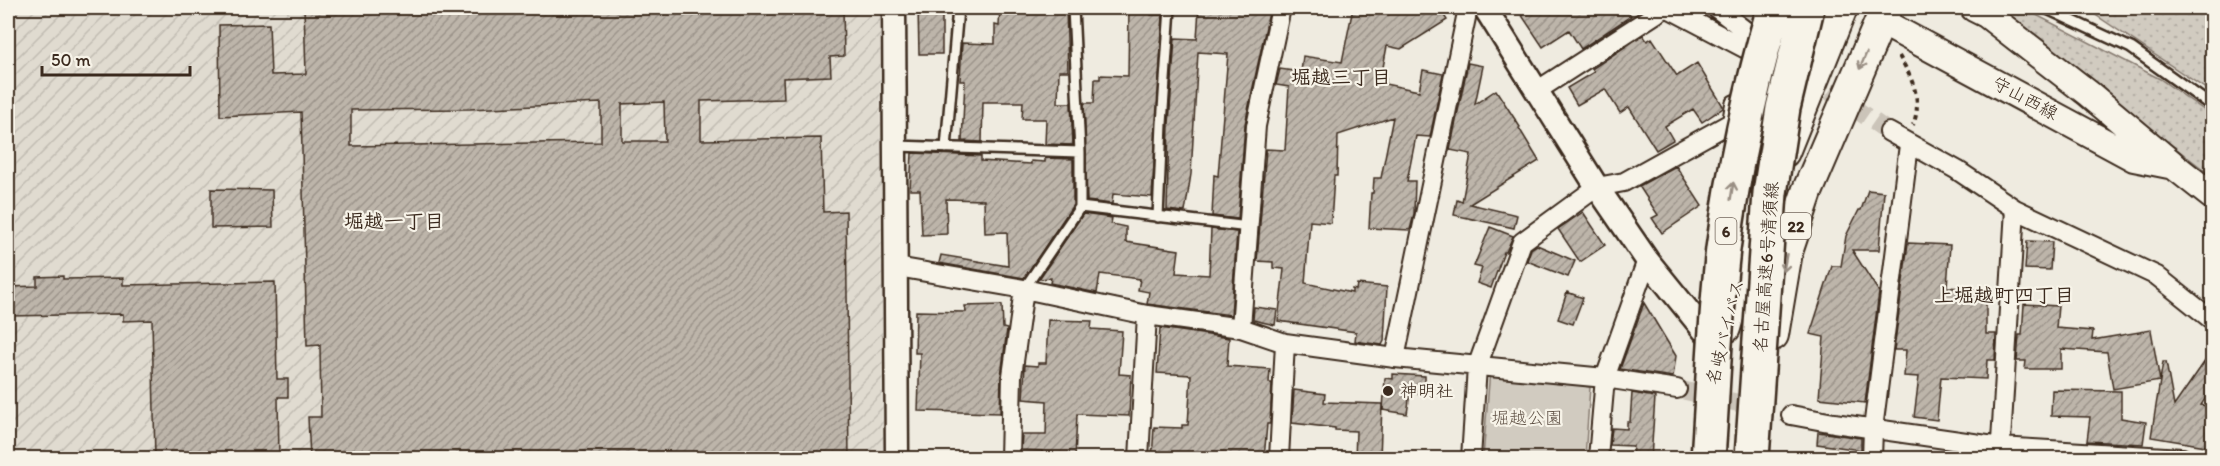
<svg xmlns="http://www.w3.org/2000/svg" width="2220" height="466" viewBox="0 0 2220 466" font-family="Itim,'Klee One',sans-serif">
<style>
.industrial{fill:url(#industrial-furrows)}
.grass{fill:url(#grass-dots);stroke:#867a6f;stroke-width:1.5}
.park{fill:#d1cbc0;stroke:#867a6f;stroke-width:1.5}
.building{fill:url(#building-hatch);stroke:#3b2a1e;stroke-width:1.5;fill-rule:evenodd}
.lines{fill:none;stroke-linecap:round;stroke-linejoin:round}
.minor-tunnel{stroke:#cbc4b9;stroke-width:18;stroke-dasharray:18 9;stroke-linecap:butt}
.service-casing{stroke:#3b2a1e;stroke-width:14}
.minor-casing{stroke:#3b2a1e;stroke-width:22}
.tertiary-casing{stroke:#3b2a1e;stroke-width:27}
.secondary-casing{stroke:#3b2a1e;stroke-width:30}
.trunk-casing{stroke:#3b2a1e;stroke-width:34}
.path{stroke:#3b2a1e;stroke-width:4;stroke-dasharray:4.5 4.5;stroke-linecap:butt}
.service{stroke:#f7f3e8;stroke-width:9}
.minor{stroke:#f7f3e8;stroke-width:18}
.tertiary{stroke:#f7f3e8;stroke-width:22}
.secondary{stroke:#f7f3e8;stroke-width:26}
.trunk{stroke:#f7f3e8;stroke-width:30}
.motorway-bridge-casing{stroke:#3b2a1e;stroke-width:38;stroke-linecap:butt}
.motorway-bridge{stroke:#f7f3e8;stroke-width:33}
.oneway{stroke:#998e83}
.poi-dot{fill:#3b2a1e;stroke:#f7f3e8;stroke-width:2}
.labels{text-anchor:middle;stroke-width:4.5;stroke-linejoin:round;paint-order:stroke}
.shield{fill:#f7f3e8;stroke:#73665b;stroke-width:1.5}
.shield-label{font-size:16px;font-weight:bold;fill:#3b2a1e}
.street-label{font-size:18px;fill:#3b2a1e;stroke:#f7f3e8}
.poi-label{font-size:18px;fill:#3b2a1e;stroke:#f7f3e8;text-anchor:start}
.park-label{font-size:18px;fill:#605246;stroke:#f7f3e8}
.neighbourhood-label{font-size:20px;font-weight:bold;fill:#3b2a1e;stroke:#f7f3e8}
</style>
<defs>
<pattern id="industrial-furrows" width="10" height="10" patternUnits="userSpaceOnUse" patternTransform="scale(1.5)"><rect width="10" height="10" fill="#e0dbd0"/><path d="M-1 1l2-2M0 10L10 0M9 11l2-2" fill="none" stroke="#c1bcb2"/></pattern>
<pattern id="grass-dots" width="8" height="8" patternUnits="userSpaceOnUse" patternTransform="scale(1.5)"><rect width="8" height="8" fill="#d1cbc0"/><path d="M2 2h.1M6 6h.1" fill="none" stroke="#b4aea5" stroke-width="1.8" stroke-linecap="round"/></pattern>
<pattern id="building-hatch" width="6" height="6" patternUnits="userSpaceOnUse" patternTransform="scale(1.5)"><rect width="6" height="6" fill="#bdb5aa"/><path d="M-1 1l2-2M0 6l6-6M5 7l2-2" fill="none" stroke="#9b938a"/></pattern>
</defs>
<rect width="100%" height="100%" fill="#efebe0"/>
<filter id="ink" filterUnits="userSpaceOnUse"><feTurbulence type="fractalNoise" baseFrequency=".0167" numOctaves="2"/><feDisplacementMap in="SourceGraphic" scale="12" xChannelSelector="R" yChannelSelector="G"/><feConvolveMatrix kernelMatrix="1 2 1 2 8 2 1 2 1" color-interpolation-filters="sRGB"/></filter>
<g filter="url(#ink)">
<path class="industrial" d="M8 8H880L883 458H8Z"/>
<path class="grass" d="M1669 8H1770L1761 42Z
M1993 8H2023L2160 79 2212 116V176Z
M2083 8H2212V93L2085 8Z"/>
<path class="park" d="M1490 370 1590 387 1585 458H1483Z"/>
<path class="building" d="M304 8H843L844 56 830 57 831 76 783 78 784 99 701 101V140L821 138 823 212 846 211 849 459H310L308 417H321L320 345 307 346 301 112 220 116 219 25 269 24 271 75 306 74ZM664 102 665 141H622V104ZM601 103V142L351 146V110L470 109Z
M918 8H942V54H919Z
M1000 8H1066L1068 71H1059L1058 103H1071L1073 145 1045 144 1046 119H1022L1023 102H983L982 142 962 141 965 81H960L962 43 995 44V25L999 26Z
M1129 8H1151V15H1163L1152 197 1113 194 1112 204 1087 201 1084 103H1094L1095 79H1100V75L1128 76Z
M1199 8H1270L1245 124 1238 219 1212 216 1214 175 1218 176 1228 54 1198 52 1191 174 1185 212 1167 210 1169 124 1175 38 1197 39Z
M1353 8H1439L1447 20 1401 49 1387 46 1381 78 1386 79 1385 84 1419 91 1423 70 1443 74 1430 137 1416 136 1407 181H1415L1414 214 1410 230 1369 228 1371 193H1373L1374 178H1381L1393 117 1338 135 1337 176H1334L1331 223 1310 221 1305 283 1352 293V289L1356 290 1357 284 1387 287 1384 341 1382 345 1355 341 1356 332 1278 321 1284 269 1273 268V262L1257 261 1266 149 1285 150 1289 87 1276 85 1280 69 1301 72 1303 56 1342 62Z
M1517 8H1626L1631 16 1581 49 1569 30 1543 47Z
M1643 35 1647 41 1652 38 1677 76 1697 63 1723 106V108L1702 122 1693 109 1665 126 1673 140 1656 150 1629 107 1620 113 1605 89 1577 105 1567 88 1594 72 1592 69Z
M1468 63 1483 66 1475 104 1496 90 1520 127 1519 128 1539 161 1470 204 1517 215 1514 228 1454 215 1457 200 1462 202 1471 154 1450 150Z
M912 153 981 156V161L1031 164V161L1045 162V158L1073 159V205L1024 278 939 263 941 255 1008 266 1007 232 985 233 984 200 946 199 947 234 922 235 920 190H910Z
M1676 166 1702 206 1662 233 1652 218 1658 215 1639 186Z
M211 189 272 190 273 227 211 228Z
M1868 190 1884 192 1879 250H1852L1879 292 1865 403 1819 398 1824 337 1810 334 1832 266H1841L1846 236 1859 210H1861Z
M1583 212 1605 245 1580 262 1558 229Z
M1083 214 1112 218 1111 224 1126 227V242L1179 250 1176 273 1209 275 1211 229 1237 232 1231 315 1147 304 1149 292 1138 290 1140 279 1100 274 1097 293 1050 283 1051 278 1039 279Z
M1490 227 1513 236 1506 252H1504L1491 288 1477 283 1482 268 1474 266Z
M2027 241 2052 242 2050 270 2025 269Z
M1908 243 1950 245 1947 287 1986 290V334H1996L1995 360H1987L1986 379 1941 377 1937 420 1914 417 1919 377 1904 376 1906 350H1894Z
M1537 245 1575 261 1568 277 1527 261 1531 249Z
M63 276V279L123 278V285L275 282 277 379H288V397H278L279 459H155L152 320 123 321V314L8 316V287L37 286V277Z
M1567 292 1583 298 1573 324 1558 319Z
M1644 303 1676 356 1673 377 1620 369Z
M2024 304 2058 306 2056 328 2093 331 2092 340 2151 330 2160 381 2113 389 2107 352 2061 349V369H2025L2026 361H2017L2019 335H2022Z
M1002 305 1003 328 1007 329 1001 376 1000 413 918 411 920 353H915L916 311 966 312 965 306Z
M1254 307 1277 310 1275 325 1253 320Z
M1048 320 1092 321 1091 329 1122 331 1119 374 1131 375 1129 416 1077 414 1075 459H1042V451L1021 450 1022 435H1046L1047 401 1023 399 1025 365 1038 366V363H1046Z
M1160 328 1229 338 1227 366 1270 369 1269 383H1272L1270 424H1267L1264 459H1152L1154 427 1182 428V425H1188L1191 375 1157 373Z
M2212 351V388L2201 405 2212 406V447L2151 437 2163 362H2166L2174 406Z
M1393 374 1425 376V394L1410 393 1407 414 1383 410 1385 378 1393 379Z
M1294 390 1325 394 1324 402 1382 404 1380 459H1355L1356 431 1335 430V428L1292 423Z
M2052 390 2121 391V418L2146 422 2143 444 2087 441 2090 417 2051 416Z
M1632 393 1655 397 1651 459H1632L1633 446 1610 445 1612 428 1627 429V422H1630Z
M1818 432 1861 438V450L1817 444Z"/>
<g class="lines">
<path class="minor-tunnel" d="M1807 76 1889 132
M1677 389 1791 415"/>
<g class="service-casing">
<path id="service" d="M2045 8 2131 48 2212 106
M896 146 1080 152
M946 148 958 8
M1080 207 1249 227
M1158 217 1162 124 1170 8
M1024 289 1080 207V152L1073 8"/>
</g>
<g class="minor-casing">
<path id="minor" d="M1668 8 1748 50 1761 42
M1716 8 1769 49
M1538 90 1665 8
M1889 132 1957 170 2015 209 2157 276 2212 320
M897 267 1024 289 1147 315 1241 328 1285 343 1395 358 1605 378 1677 389
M1241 328 1256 126 1281 8
M1395 358 1468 8
M1791 415 1834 423 2001 447 2182 458
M1010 458 1012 376 1024 289
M1139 458 1147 315
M1279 458 1285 343
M1471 458 1477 367 1522 242 1597 187 1624 182 1732 122 1735 104
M1598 458 1605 378 1647 260
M1872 458 1873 429 1909 145
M2000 458 2015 209"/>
</g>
<g class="tertiary-casing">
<path id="tertiary" d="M894 8 897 458
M1485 8 1597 187 1647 260 1719 349"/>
</g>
<g class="secondary-casing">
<path id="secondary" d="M1974 8 1986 14 2089 94 2171 163
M1880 21 2134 158 2174 166 2212 196"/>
</g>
<g class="trunk-casing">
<path id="trunk" d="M1784 152 1842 8
M1725 328 1740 274 1763 202
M1773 335 1787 252 1807 192 1886 8"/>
</g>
<path class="path" d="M1899 56C1912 78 1923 100 1913 125"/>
<use href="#service" class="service"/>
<use href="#minor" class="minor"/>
<use href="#tertiary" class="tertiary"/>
<use href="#secondary" class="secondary"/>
<use href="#trunk" class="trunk"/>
<g class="motorway-bridge-casing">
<path id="motorway-bridge" d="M1708 458C1713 389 1715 318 1723 249 1734 167 1751 87 1774 8
M1752 458 1770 193 1783 108 1807 8"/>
</g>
<use href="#motorway-bridge" class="motorway-bridge"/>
</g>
<defs><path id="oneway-shaft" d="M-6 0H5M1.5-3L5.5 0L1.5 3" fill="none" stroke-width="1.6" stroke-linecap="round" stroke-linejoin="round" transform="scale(1.5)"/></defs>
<g class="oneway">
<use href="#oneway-shaft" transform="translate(1863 61) rotate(113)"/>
<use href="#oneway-shaft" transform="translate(1732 191) rotate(-81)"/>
<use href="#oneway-shaft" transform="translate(1785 263) rotate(100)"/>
</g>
</g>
<circle class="poi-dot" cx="1388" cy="391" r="6"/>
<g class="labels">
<g class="shield">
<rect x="1781" y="213" width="30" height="26" rx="4.5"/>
<rect x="1715.5" y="218" width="21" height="26" rx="4.5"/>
</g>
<g class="shield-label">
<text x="1796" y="232">22</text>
<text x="1726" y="237">6</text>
</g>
<g class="street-label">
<text transform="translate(2025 98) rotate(28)" y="6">守山西線</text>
<text transform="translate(1766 267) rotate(-86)" y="6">名古屋高速6号清須線</text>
<text transform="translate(1725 332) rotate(-76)" y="6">名岐バイパス</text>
</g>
<g class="poi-label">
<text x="1400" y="397">神明社</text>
</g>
<g class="park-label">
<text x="1527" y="424">堀越公園</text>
</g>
<g class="neighbourhood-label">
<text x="1341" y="84">堀越三丁目</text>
<text x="394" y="228">堀越一丁目</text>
<text x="2004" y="302">上堀越町四丁目</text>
</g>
</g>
<rect width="2220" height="466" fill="none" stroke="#f7f3e8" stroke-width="30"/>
<rect x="15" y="15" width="2190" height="436" fill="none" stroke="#3b2a1e" stroke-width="2" filter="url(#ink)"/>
<path d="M42 66v9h148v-9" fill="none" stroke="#3b2a1e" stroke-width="3"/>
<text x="51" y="66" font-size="18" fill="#3b2a1e" stroke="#f7f3e8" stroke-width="4.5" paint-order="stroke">50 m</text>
</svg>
